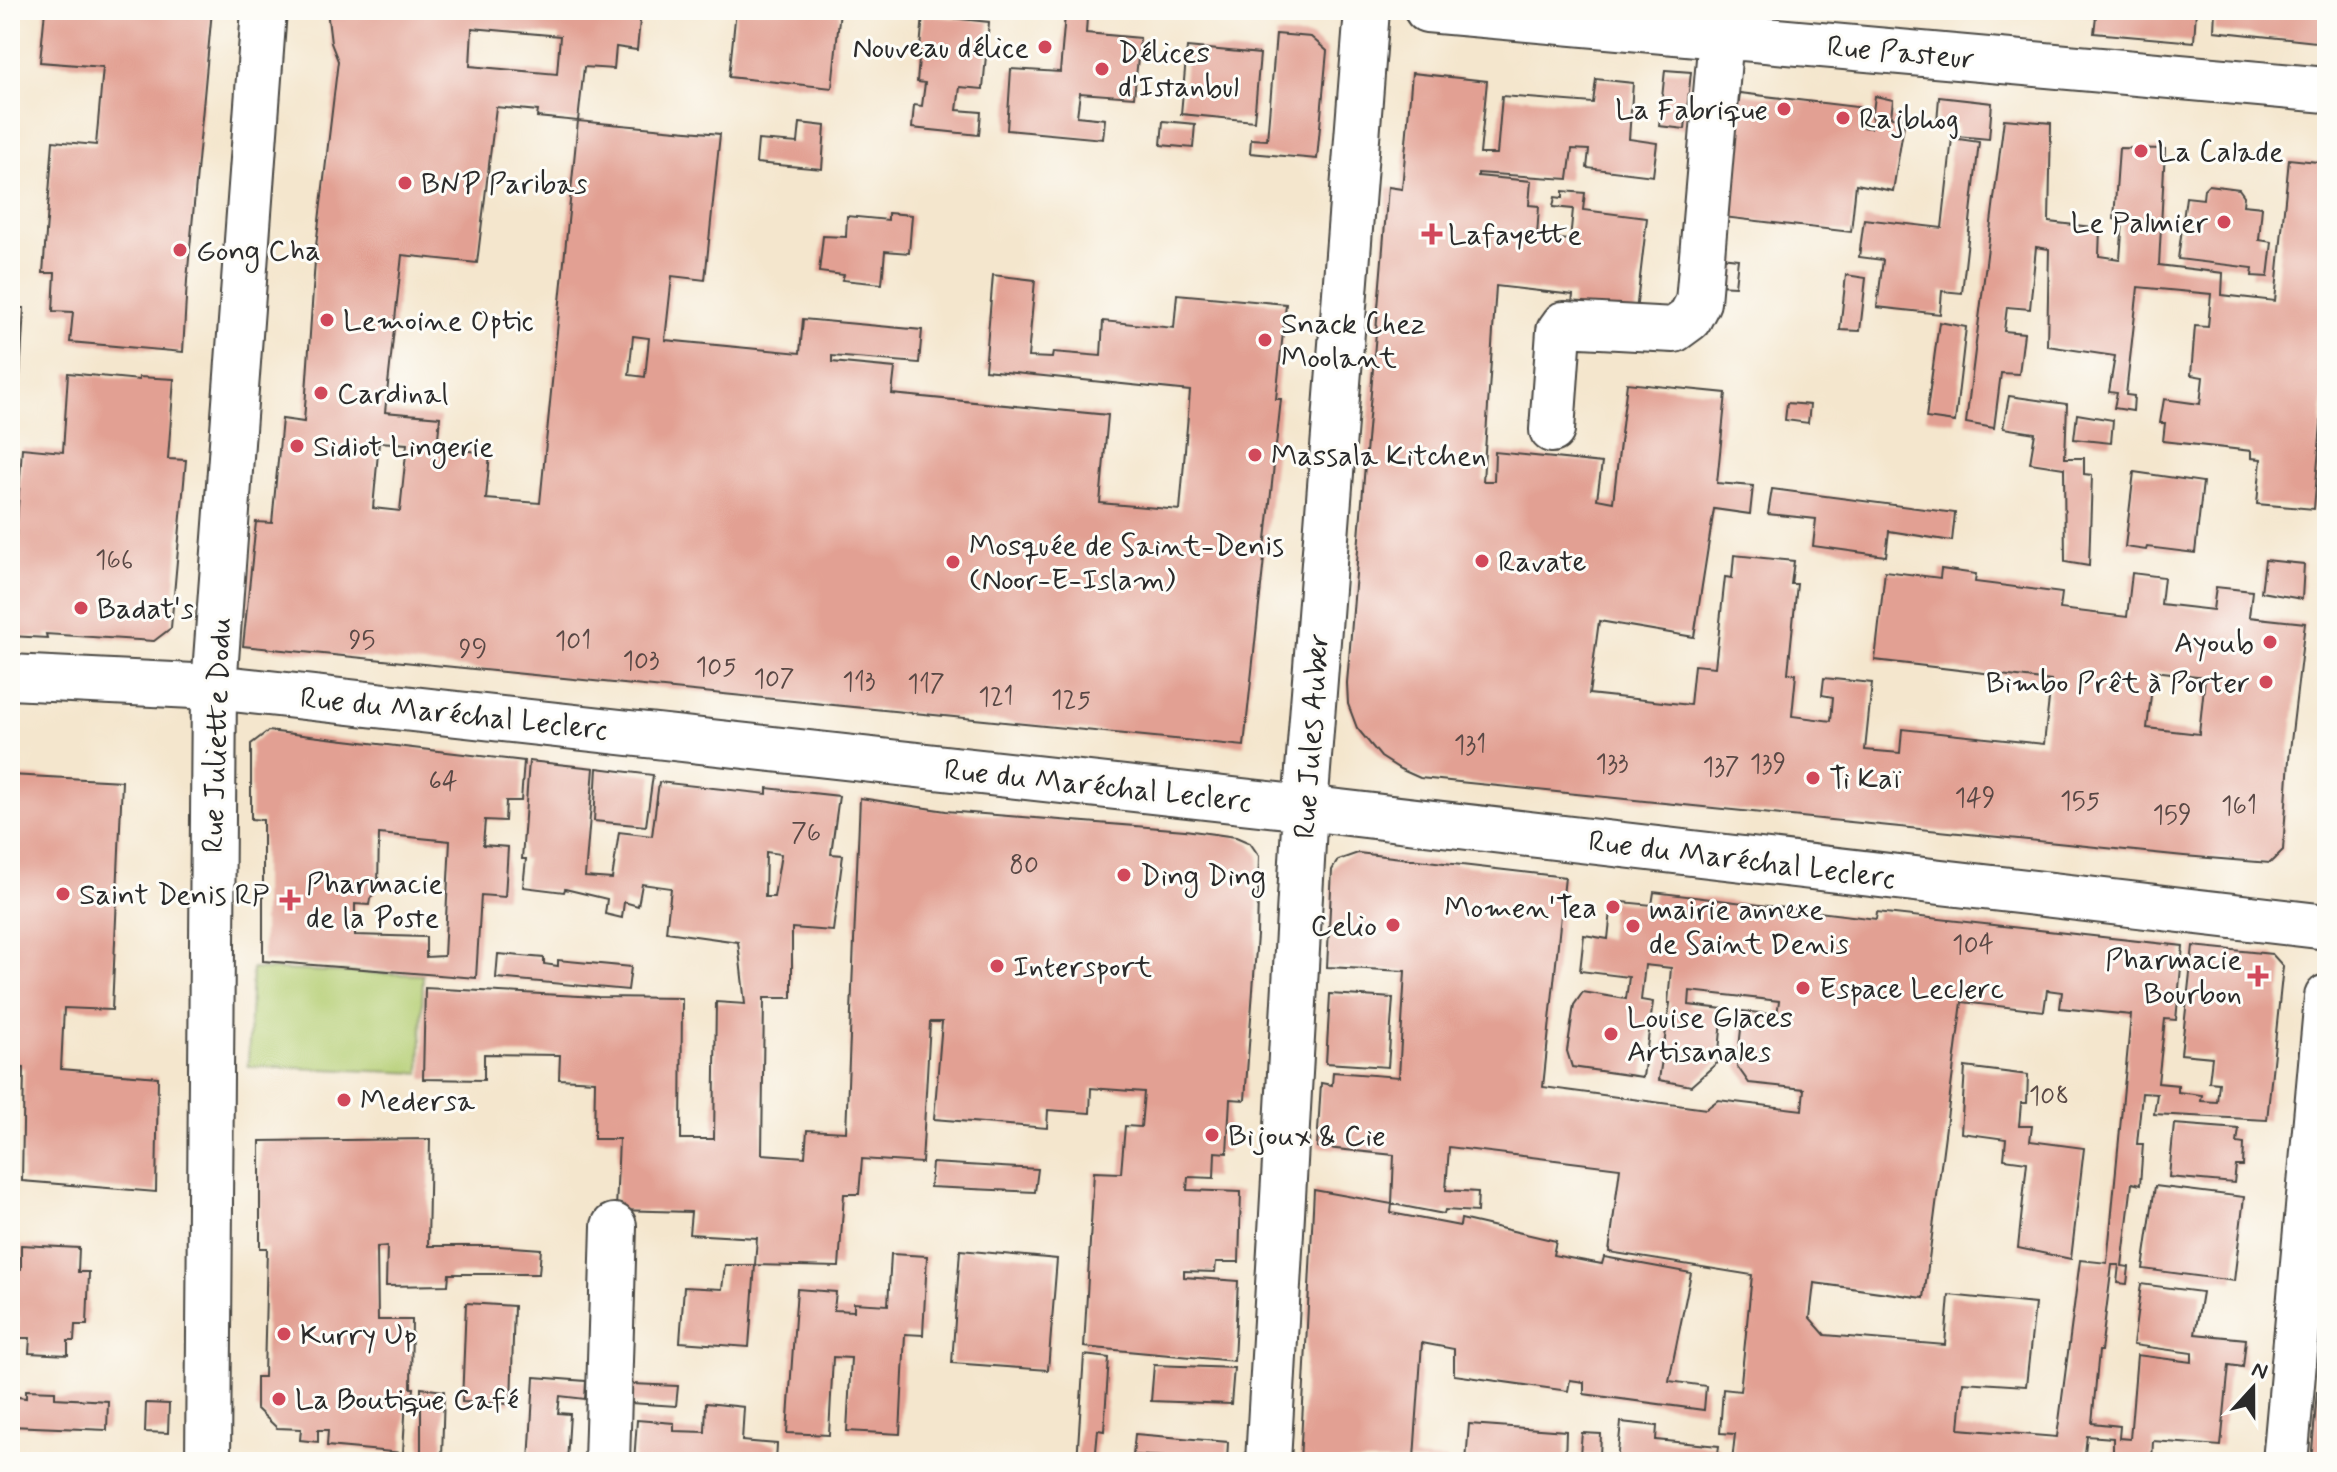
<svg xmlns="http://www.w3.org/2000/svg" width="2337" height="1472" viewBox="0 0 2337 1472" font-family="Mynerve,sans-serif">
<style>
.green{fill:#b4cd72;stroke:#707c4e;stroke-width:2}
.building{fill:#e2a093;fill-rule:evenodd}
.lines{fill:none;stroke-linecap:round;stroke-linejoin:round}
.minor-casing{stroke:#494743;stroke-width:48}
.minor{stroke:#fff;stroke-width:44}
.poi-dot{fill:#d1495b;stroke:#fdfcf7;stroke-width:3}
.labels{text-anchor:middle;stroke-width:6;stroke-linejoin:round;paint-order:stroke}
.number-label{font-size:26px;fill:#594845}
.poi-label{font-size:30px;fill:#2b2b2b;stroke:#fdfcf7;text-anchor:start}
.street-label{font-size:30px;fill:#2b2b2b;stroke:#fdfcf7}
</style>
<rect width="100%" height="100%" fill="#fdfcf7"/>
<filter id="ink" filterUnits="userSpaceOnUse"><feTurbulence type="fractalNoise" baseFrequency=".0125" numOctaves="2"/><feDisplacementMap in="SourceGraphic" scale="16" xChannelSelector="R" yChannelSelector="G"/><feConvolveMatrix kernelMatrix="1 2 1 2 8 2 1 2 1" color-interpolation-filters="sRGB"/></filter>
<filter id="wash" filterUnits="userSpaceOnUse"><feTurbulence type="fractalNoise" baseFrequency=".006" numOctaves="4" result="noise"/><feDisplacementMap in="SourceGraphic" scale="32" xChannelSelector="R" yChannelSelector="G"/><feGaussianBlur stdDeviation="1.8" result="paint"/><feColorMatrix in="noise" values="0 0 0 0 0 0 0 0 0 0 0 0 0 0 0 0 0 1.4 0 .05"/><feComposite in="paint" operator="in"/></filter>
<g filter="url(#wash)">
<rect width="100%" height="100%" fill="#f4e6cd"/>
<path class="green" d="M252 969 423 975 420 1073 248 1066Z"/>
<g id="blocks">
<path class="building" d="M45 10H212L187 280 183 352 70 342 73 312 53 311 55 273H43L53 141 96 145 103 67 40 62Z
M327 10H641L637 50 616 47 614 69 584 67 578 121 537 117 538 111 496 107 477 263 402 255 385 412 440 417 437 448 490 453 486 499 540 503 578 121 720 134 705 280 672 276 665 340 800 353 803 319 922 330 919 363 832 356V362L895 368 892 394 1108 415 1100 503 1180 510 1190 391 985 370 993 275 1035 280 1028 357 1052 358 1053 352 1101 356 1103 321 1174 328 1177 294 1286 304 1276 399H1281L1244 746 243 646 256 522 272 523 282 419 304 422 316 246 338 61 331 43ZM472 28 560 36 557 74 470 66ZM633 336 649 338 645 377 629 375ZM379 442 407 444 400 511 373 508Z
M736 10H840L832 88 729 77Z
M2054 10H2196L2194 42 2094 33 2096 16 2053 12Z
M2215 10H2327V37L2325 43 2214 31Z
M923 15 989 22 983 89 960 87 957 110 981 112 979 135 912 128 914 105 922 106 925 83 917 82Z
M1065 15 1087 17 1086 33 1140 38 1134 97 1080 93 1077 116 1105 119 1103 139 1007 130 1011 69 1060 72Z
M1276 34 1311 37 1327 51 1317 159 1250 153 1251 139 1267 140Z
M1187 47 1260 54 1254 121 1181 114Z
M1665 70 1691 72 1685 129 1659 126Z
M1412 73 1487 81 1480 154H1497L1502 96 1593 103 1596 79 1633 83 1629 139 1657 143 1653 176 1587 168 1589 150 1572 149 1568 179 1478 173V176L1531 181 1529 205 1539 206 1537 237 1570 240 1573 209 1553 207 1555 197 1563 198V191L1585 193 1583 210 1647 218 1635 320 1571 313 1573 295 1496 286 1483 481H1494L1495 452 1602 463 1597 499 1613 502 1627 383 1726 393 1717 483 1753 486 1750 514 1714 509 1694 637 1599 621 1589 694 1690 705 1694 665 1715 667 1725 577 1732 578 1734 555 1794 561 1791 584H1797L1788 673 1796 674 1792 716 1831 721 1833 697 1822 695 1824 678 1872 683 1865 750 1900 753 1902 729 2044 744 2051 681 1875 660 1885 571 1940 578 1941 569 1976 574 1975 582 2062 593 2060 609 2127 617 2132 573 2164 577 2161 604 2213 610 2216 587 2252 591 2249 617 2305 623 2289 759 2283 850 2270 863 2184 856 1420 778 1400 769 1381 757 1357 728 1348 704 1347 683 1388 187 1402 189ZM2154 671 2205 677 2199 734 2147 728Z
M1740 93 1865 108 1862 127 1871 128 1875 96 1893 100 1891 117 1905 118 1893 191 1856 184 1851 232 1723 217Z
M1939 97 1992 103 1989 139 1957 136V124L1937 123Z
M2004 119 2051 123 2049 222 2100 228 2099 256 2120 259 2123 220 2114 219 2119 148 2165 149 2159 265 2223 273 2222 295 2275 301 2289 159 2327 163V350L2314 509 2257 504 2261 459 2251 458V451L2163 441 2165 423H2160L2164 399 2200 404 2203 377 2191 375 2195 326 2208 327 2211 294 2138 287 2126 395 2134 396 2133 411 2114 408 2117 393 2109 392 2115 356 2047 346 2049 249 2036 247 2030 309 2007 307 2004 331 2024 333 2019 374 2001 373 1994 428 1966 423Z
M1163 121 1195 124 1193 148 1161 145Z
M800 123 825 126 822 169 756 163 758 140 798 143Z
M1952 138 1979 142 1962 293 1942 291 1940 314 1877 307 1883 260 1859 257 1864 219 1942 228Z
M2208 185 2239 189 2244 196 2243 205 2262 207 2259 240 2272 242 2268 277 2252 276 2253 268 2178 259 2186 197 2203 199 2204 189Z
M888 213 912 215 909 253 885 251 882 284 842 280 844 275 819 272 823 236 846 237 847 216 888 220Z
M1720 257 1738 259 1735 286 1716 285Z
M1846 275 1866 278 1860 331 1840 330Z
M10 308H24L18 412H10Z
M1939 322 1966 327 1955 422 1926 418Z
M68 373 139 380V377L174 379 168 459 186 460 171 628 154 641 46 634 47 638 10 636V536L16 537 22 448 63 452Z
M2009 396 2067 404 2065 458H2084V474L2092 475 2089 566 2065 562 2064 468 2030 463 2035 433 2003 428Z
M1787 403 1810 405 1808 423 1785 420Z
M2077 414 2113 420 2111 443 2074 439Z
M2134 472 2203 482 2195 553 2147 547 2146 550 2125 547Z
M1772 489 1955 513 1952 541 1889 531 1886 556 1813 546 1816 519 1768 514Z
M2265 560 2304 564 2302 599 2261 592Z
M268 731 524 761 521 801H506L505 821 485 820 483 845 508 847 505 897 481 895 476 978 263 961V820L251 819V744ZM379 834 450 841 444 956 426 957V937L355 935V904L369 905 370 899 378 887Z
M529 761 594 768 585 877 612 879 619 832 652 836 659 782 767 794V788L839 796 831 854 843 855 833 931 792 928V998H764L762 1154 805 1157 807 1130 846 1132 860 798 946 811 1185 830 1236 837 1250 843 1259 856 1257 935 1245 1100 1230 1099 1227 1153 1215 1152 1214 1178 1188 1177 1187 1190 1241 1192 1239 1262H1216L1215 1272 1184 1271V1277L1238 1281 1234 1361 1084 1347 1094 1172 1121 1173 1125 1126 1141 1127 1144 1092 1091 1088 1090 1113 1048 1110 1047 1128 934 1119 942 1022H930L922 1163 862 1159 859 1194H844L839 1267 755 1265 749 1347 680 1342 684 1287 722 1289 725 1265H755L757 1238 689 1234 691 1212 616 1210 619 1139H594L595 1081 559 1079 560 1055 484 1054V1080L423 1079 425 988 598 997 682 998 681 1139H714L716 1002 745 1004 738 942 666 932 671 888 642 884 638 906 624 902 622 918 605 914 607 899 565 889 564 892 523 887 526 859H522ZM766 852 781 854 774 897H765Z
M597 768 653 775 646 826 594 821Z
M10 775 122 781 112 1010 64 1008 61 1069 158 1077 156 1192 22 1181 24 1068 10 1067Z
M1358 853 1565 877 1543 1087 1706 1109 1718 1100 1802 1110 1804 1089 1749 1083 1737 1066 1743 1011 1777 1015 1779 1001 1690 991 1689 1005 1723 1009 1718 1062 1691 1086 1659 1080 1670 1003H1668L1671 968 1645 965 1641 1000 1653 1002 1643 1077 1572 1067 1567 1051 1574 1005 1583 992 1626 999 1629 977 1580 971 1584 935 1608 939 1612 901 1652 905 1654 892 1876 919 1877 912 2183 946 2176 1020 2165 1019 2158 1083 2178 1085V1092L2202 1095 2201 1101 2217 1102 2219 1083 2209 1082 2212 1057 2181 1054 2193 946 2272 954 2283 966 2267 1120 2154 1114 2157 1094 2142 1093 2137 1144H2143L2140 1185 2132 1183 2122 1266 2129 1267 2127 1284 2117 1283 2119 1265H2112L2101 1351H2099L2092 1423 2120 1426 2119 1438 2130 1439 2137 1355 2192 1362V1353L2133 1345 2141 1284 2202 1292 2195 1334 2246 1339 2243 1367 2229 1365 2221 1446 2153 1441 2152 1462 2113 1461V1438L2087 1436 2084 1462H1732L1735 1434 1720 1433 1723 1389 1740 1391 1752 1275 1609 1252 1620 1168 1449 1147 1446 1190 1478 1192 1477 1212 1445 1210 1444 1214 1392 1204 1394 1155 1317 1147 1321 1083 1332 1085 1333 1072 1399 1077 1405 971 1327 967 1332 870 1338 860ZM2047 990 2062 992 2060 1008 2131 1015 2107 1263 2080 1260 2057 1437 1959 1429 1963 1382 2026 1386 2035 1304 1949 1295 1945 1345 1825 1335 1810 1318 1814 1283 1924 1298 1962 1002 2044 1011Z
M498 954 544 958V964L558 966V960L631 967 628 990 496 978Z
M1330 994 1393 998 1388 1067 1326 1063Z
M1965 1067 2028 1075 2027 1103H2021L2019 1126H2032L2030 1141 2084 1148 2071 1259 2018 1248 2027 1162 2004 1159 2006 1139 1961 1133Z
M2174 1124 2239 1129 2237 1143 2244 1144 2243 1166H2236L2234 1183 2169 1177Z
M430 1139 428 1246H498L541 1249 539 1274H449L448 1285 386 1286 387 1246 377 1247 378 1320H412L411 1388H414L413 1399 406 1398 403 1453 327 1446 328 1430H318V1442L300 1440 301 1429 277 1428 256 1408V1377H264L267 1248H260V1141Z
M932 1163 1038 1169 1035 1192 930 1187Z
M2155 1186 2244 1197 2234 1281 2143 1269Z
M1314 1190 1392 1204 1391 1213 1460 1226 1461 1219 1556 1241 1553 1255 1602 1264 1604 1257 1691 1273 1669 1381 1706 1386 1704 1410 1584 1394V1382L1570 1380 1568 1391 1454 1375V1349L1422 1343 1414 1458 1447 1460V1462H1300Z
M21 1245 79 1248 78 1272H89L87 1325H75L74 1341H68V1355L29 1353 30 1338H17L19 1317H10V1268L21 1269Z
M960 1250 1057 1259 1048 1370 952 1363Z
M891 1254 927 1256 923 1335 905 1334 900 1434 847 1431 851 1358 833 1357 829 1435 787 1433 797 1289 836 1292 834 1310 854 1311V1303L888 1305Z
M466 1303 514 1306 511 1404 462 1402Z
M1084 1355 1109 1358 1104 1431 1098 1430 1095 1462H1077Z
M1154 1365 1234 1368 1231 1404 1151 1401Z
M534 1377 586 1381 585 1399 560 1396 558 1413 570 1414 567 1462H529Z
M632 1384 678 1386 676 1406 631 1403Z
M421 1388 444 1391 442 1458 421 1455Z
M26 1390 55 1391V1398L108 1401 107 1430 10 1426V1396L26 1398Z
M2317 1392 2327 1393V1462H2311Z
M146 1403 169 1404 168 1433 145 1432Z
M706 1403 744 1407 742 1441 777 1444 776 1462H634L637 1420 674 1423V1431L705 1432Z
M1621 1422 1657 1426 1656 1440 1719 1446 1717 1462H1617Z
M1469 1424 1566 1431 1565 1462H1466Z
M1582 1433 1601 1434 1600 1456 1580 1454Z
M1135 1434 1228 1442 1227 1462H1180V1458L1133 1455Z"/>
</g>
</g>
<g filter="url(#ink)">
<use href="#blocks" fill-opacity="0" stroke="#494743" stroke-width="2"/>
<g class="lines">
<g class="minor-casing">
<path id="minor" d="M1427 10 2327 90
M1552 430 1559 331 1564 324 1674 330 1689 319 1698 302 1721 36
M10 677 214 687 1305 808 2327 927
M208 1462 214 687 264 10
M607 1462 614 1226
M1268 1462 1305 808 1367 10
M2285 1462 2327 997"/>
</g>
<use href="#minor" class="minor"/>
</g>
</g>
<g class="poi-dot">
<circle cx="1045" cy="47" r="8"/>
<circle cx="1102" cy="69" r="8"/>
<circle cx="1784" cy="109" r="8"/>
<circle cx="1843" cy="118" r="8"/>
<circle cx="2141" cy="151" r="8"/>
<circle cx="405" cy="183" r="8"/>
<circle cx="2224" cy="222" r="8"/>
<path d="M1428 222h8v8h8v8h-8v8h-8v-8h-8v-8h8z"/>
<circle cx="180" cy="250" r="8"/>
<circle cx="327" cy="320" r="8"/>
<circle cx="1265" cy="340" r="8"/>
<circle cx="321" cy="393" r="8"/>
<circle cx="297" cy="446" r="8"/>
<circle cx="1255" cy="455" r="8"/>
<circle cx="1482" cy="561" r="8"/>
<circle cx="953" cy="562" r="8"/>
<circle cx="81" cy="608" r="8"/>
<circle cx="2270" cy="642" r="8"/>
<circle cx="2266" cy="682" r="8"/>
<circle cx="1813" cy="778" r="8"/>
<circle cx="1124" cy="875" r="8"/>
<circle cx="63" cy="894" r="8"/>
<path d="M286 888h8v8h8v8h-8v8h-8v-8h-8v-8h8z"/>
<circle cx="1613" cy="907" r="8"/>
<circle cx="1393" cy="925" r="8"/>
<circle cx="1633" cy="926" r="8"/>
<circle cx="997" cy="966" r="8"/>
<path d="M2254 964h8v8h8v8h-8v8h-8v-8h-8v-8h8z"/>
<circle cx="1803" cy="988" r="8"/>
<circle cx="1611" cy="1034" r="8"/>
<circle cx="344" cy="1100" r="8"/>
<circle cx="1212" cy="1135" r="8"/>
<circle cx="284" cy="1334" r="8"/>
<circle cx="279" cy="1399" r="8"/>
</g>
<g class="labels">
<g class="number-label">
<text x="114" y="568">166</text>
<text x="362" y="648">95</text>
<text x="573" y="649">101</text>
<text x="473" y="657">99</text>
<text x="641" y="669">103</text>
<text x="716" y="675">105</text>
<text x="774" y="687">107</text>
<text x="859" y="690">113</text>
<text x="926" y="692">117</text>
<text x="996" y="705">121</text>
<text x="1071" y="708">125</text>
<text x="1470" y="753">131</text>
<text x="1612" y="772">133</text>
<text x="1768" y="772">139</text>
<text x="1721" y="775">137</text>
<text x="443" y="789">64</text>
<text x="1975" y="806">149</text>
<text x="2080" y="809">155</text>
<text x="2239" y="814">161</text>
<text x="2172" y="823">159</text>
<text x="806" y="841">76</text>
<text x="1024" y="873">80</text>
<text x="1973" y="953">104</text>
<text x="2049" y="1104">108</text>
</g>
<g class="poi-label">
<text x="1029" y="57" text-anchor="end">Nouveau délice</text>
<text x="1118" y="62">Délices<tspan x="1118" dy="34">d'Istanbul</tspan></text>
<text x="1768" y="119" text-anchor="end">La Fabrique</text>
<text x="1859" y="128">Rajbhog</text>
<text x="2157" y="161">La Calade</text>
<text x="421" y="193">BNP Paribas</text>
<text x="2208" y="232" text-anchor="end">Le Palmier</text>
<text x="1448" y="244">Lafayette</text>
<text x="196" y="260">Gong Cha</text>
<text x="343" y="330">Lemoine Optic</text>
<text x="1281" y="333">Snack Chez<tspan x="1281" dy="34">Moolant</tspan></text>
<text x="337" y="403">Cardinal</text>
<text x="313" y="456">Sidiot Lingerie</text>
<text x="1271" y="465">Massala Kitchen</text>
<text x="969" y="555">Mosquée de Saint-Denis<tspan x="969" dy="34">(Noor-E-Islam)</tspan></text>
<text x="1498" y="571">Ravate</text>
<text x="97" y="618">Badat's</text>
<text x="2254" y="652" text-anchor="end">Ayoub</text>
<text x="2250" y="692" text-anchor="end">Bimbo Prêt à Porter</text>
<text x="1829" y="788">Ti Kaï</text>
<text x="1140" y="885">Ding Ding</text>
<text x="306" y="893">Pharmacie<tspan x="306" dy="34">de la Poste</tspan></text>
<text x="79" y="904">Saint Denis RP</text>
<text x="1597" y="917" text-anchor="end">Momen'Tea</text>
<text x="1649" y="919">mairie annexe<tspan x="1649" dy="34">de Saint Denis</tspan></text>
<text x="1377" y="935" text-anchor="end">Celio</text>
<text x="2242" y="969" text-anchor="end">Pharmacie<tspan x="2242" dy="34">Bourbon</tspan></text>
<text x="1013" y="976">Intersport</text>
<text x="1819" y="998">Espace Leclerc</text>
<text x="1627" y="1027">Louise Glaces<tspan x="1627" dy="34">Artisanales</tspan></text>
<text x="360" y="1110">Medersa</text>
<text x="1228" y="1145">Bijoux &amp; Cie</text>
<text x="300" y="1344">Kurry Up</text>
<text x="295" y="1409">La Boutique Café</text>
</g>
<g class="street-label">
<text transform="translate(1901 52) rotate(5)" y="10">Rue Pasteur</text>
<text transform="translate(454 713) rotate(6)" y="10">Rue du Maréchal Leclerc</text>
<text transform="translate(216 735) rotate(-88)" y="10">Rue Juliette Dodu</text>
<text transform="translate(1311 736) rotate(-86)" y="10">Rue Jules Auber</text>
<text transform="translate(1098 785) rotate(6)" y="10">Rue du Maréchal Leclerc</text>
<text transform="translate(1742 859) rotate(7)" y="10">Rue du Maréchal Leclerc</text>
</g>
</g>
<rect width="2337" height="1472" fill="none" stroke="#fdfcf7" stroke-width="40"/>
<g transform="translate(2253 1388) rotate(21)" stroke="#fdfcf7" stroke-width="6" paint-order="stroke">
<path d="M0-6L14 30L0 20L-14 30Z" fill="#2b2b2b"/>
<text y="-12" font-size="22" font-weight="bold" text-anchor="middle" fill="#2b2b2b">N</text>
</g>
</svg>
